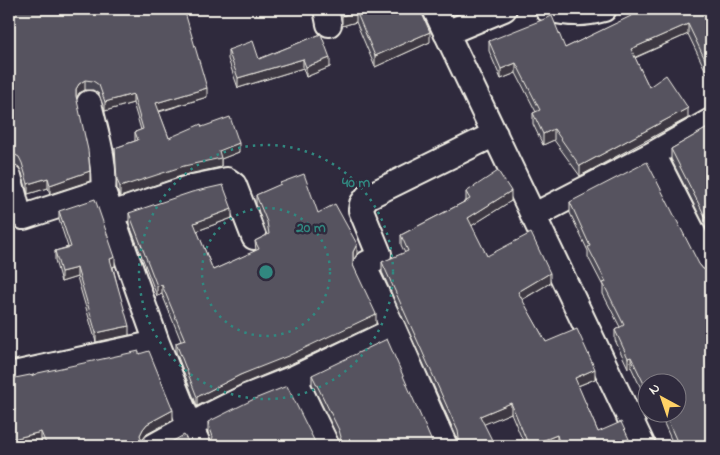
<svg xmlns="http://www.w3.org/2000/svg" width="720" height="455" viewBox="0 0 720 455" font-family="'Indie Flower',sans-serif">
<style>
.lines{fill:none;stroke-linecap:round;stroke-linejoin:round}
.minor-casing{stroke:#f4f1e8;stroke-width:28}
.minor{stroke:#2f2a3d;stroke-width:24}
.wall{fill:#4a4752;stroke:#f4f1e8}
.shaded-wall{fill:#3c3942;stroke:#f4f1e8}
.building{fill:#56525f;stroke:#f4f1e8}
.ring{fill:none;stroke:#318880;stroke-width:2.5;stroke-dasharray:2.5 5}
.centre{fill:#318880;stroke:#2f2a3d;stroke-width:2.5}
.ring-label{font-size:15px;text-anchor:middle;font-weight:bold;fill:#318880;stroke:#2f2a3d;stroke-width:4.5;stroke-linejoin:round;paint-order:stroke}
</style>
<rect width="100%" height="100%" fill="#2f2a3d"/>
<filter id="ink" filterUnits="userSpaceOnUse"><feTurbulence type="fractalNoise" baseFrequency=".02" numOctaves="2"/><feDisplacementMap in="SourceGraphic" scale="10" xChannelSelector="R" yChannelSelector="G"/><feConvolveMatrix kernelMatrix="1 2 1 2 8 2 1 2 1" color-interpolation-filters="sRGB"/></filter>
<g filter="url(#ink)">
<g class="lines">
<g class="minor-casing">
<path id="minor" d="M326 9 329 24
M435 9 643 446
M547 9C569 14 583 15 604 9
M446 33 504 9
M653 154 711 268
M9 176 18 211 24 217 103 191
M111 214 188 188 227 180 234 185 254 237
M533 216 653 154 711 121
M157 343 190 426 199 446
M9 375 157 343 103 191C106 161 95 131 89 103
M294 378 327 446
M154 446 208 416 246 397 294 378 394 330
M445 446 394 330 365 269 366 264 377 258 379 254 361 210 362 204 367 197 495 134"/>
</g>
<use href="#minor" class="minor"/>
</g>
<path class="wall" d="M9 9 207 97 159 112 169 138 202 127 239 152 221 159V167L184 175 120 197 117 189 115 148 135 141V132L141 130 133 103 105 111 99 94 93 90H85L79 93 76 98 90 181 50 194 48 188 28 194 22 173 19 167 12 163H9Z
M340 9H383L384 10 430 42 375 67 356 22 342 26Z
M632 9H711V82L688 34 635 58 649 87 688 118 580 176 554 140 543 145 533 124V113L536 112 516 73 501 79 489 51V41L565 48 632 16Z
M321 34 330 67 306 77 303 68 238 88 228 59V50L259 59Z
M711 126V238L671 159V149Z
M280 183 318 213 357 254 353 261V265L376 324 288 365 240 385 197 406 176 352V343L181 341 162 294 157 296 129 223V213L232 218 197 231 213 270 256 251 255 241 267 235 256 204V195L280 185Z
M466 192 511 201 471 226 487 256 550 283 522 300 546 342 595 379 578 386 598 432 629 446H558L557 445 553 446H525L511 413 484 424 456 445 458 440 382 272V262L405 253 401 245V235L466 201Z
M570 202 699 264 703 269 710 271 711 446H674L662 419 655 423 650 412H678L648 382V407L646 404V399L631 367 628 368 615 340V330L620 327 603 294V286L588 257V251L570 213Z
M59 211 115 266 113 267 129 335 96 342 77 277 61 282 55 260V251L68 247 59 220Z
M139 354 173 420 147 434 143 439 142 442 146 446H43L41 442 11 411 9 404V380Z
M312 375 432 442 338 444 339 440 312 384Z
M208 422 315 442 210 444 211 442 208 432Z"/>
<path class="shaded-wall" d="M356 11V22L342 26V16Z
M688 24V34L631 59V49Z
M430 32V42L375 67V56Z
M330 58V67L306 77V67Z
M303 59V68L238 88V78Z
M516 63V73L501 79V69Z
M85 80V90L79 93 76 99V106V89L79 84Z
M207 88V97L156 112V103Z
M133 94V103L105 111V102Z
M688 108V118L580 176V166Z
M554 129V140L543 145V134Z
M239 143V152L221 159V167L184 175 120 197V187Z
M90 171V181L50 194V185Z
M48 178V188L28 194V184Z
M511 191V201L468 228V218Z
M232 209V218L194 232V223Z
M11 214V224L9 225V215Z
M357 244V254L353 261V252Z
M115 257V266L110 268V259Z
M77 268V277L61 282V272Z
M550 273V283L518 302V292Z
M162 285V294L157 296V286Z
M376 314V324L288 365 240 385 197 406V397L240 375Z
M129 326V335L96 342V333Z
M631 357V367L628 368V358Z
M595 369V379L575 387V378Z
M511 403V413L480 426V416Z
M173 410V420L147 434 143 439 140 445V435L143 429 147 424Z
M662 412V419L655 423V413Z
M41 432V442L24 446H9V440Z
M557 435V445L553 446H530Z
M629 439V446H613Z"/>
<path class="building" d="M9 9H184L207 88 156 103 169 138 201 124 202 127 230 117 239 143 219 151 221 158 184 166 120 187 117 180 115 148 138 140 135 132 143 129 133 94 105 102 99 85 93 81 85 80 79 84 76 89V96L88 150 90 171 50 185 48 178 28 184 22 163 19 157 12 153H9Z
M341 9H383L384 10 386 9H420L430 32 375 56 356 11 342 16Z
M632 9H711V72L688 24 631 49 649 87 666 75 688 108 580 166 554 129 543 134 533 113 540 110 516 63 501 69 489 41 552 16 565 48 635 14Z
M321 34 330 58 306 67 303 59 238 78 228 50 253 41 259 59Z
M711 126V228L671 149Z
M647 162 699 264 703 269 710 271H711V446H679L664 412H678V382H648V392L631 357 628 358 615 330 624 325 603 283 606 282 588 247 590 246 570 202Z
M498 171 511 191 468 218 487 256 531 233 550 273 518 292 546 342 577 329 595 369 575 378 598 432 621 422 629 439 613 446H560L557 435 529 446 511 403 480 416 495 446H454L456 445 459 438 458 431 382 262 408 251 401 235 470 199 466 192Z
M304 174 318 213 335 204 357 244 353 252V265L376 314 288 356 240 375 197 397 176 343 185 340 162 285 157 286 129 213 192 192 223 185 232 209 194 223 213 270 259 249 255 241 269 234 267 222 256 195 281 184 280 183Z
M95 199 115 257 110 259 129 326 96 333 77 268 61 272 55 251 71 247 59 211Z
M387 339 432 442 436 446H336L338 444 341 437 339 430 312 375Z
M139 351V354L149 351 173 410 147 424 143 429 140 435 142 442 146 446H47L41 432 9 440V411L15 410 9 395V380L15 378 30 375 31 376 38 373Z
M287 386 315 442 318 446H208L210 444 213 437 208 422 252 400Z
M184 435 191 446H164Z"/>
</g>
<g class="ring">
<circle cx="266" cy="272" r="64"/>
<circle cx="266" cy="272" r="127"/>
</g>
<circle cx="266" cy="272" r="8" class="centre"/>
<g class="ring-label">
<text x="356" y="187">40 m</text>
<text x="311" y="232">20 m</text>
</g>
<rect width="720" height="455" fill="none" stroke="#2f2a3d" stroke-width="30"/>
<rect x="15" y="15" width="690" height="425" fill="none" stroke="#f4f1e8" stroke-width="2" filter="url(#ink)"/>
<g transform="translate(662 398) rotate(320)"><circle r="24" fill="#2f2a3d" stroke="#7e7a81"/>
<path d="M0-4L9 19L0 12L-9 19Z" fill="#ffd166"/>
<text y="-8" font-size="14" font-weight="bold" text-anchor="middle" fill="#f4f1e8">N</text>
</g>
</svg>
